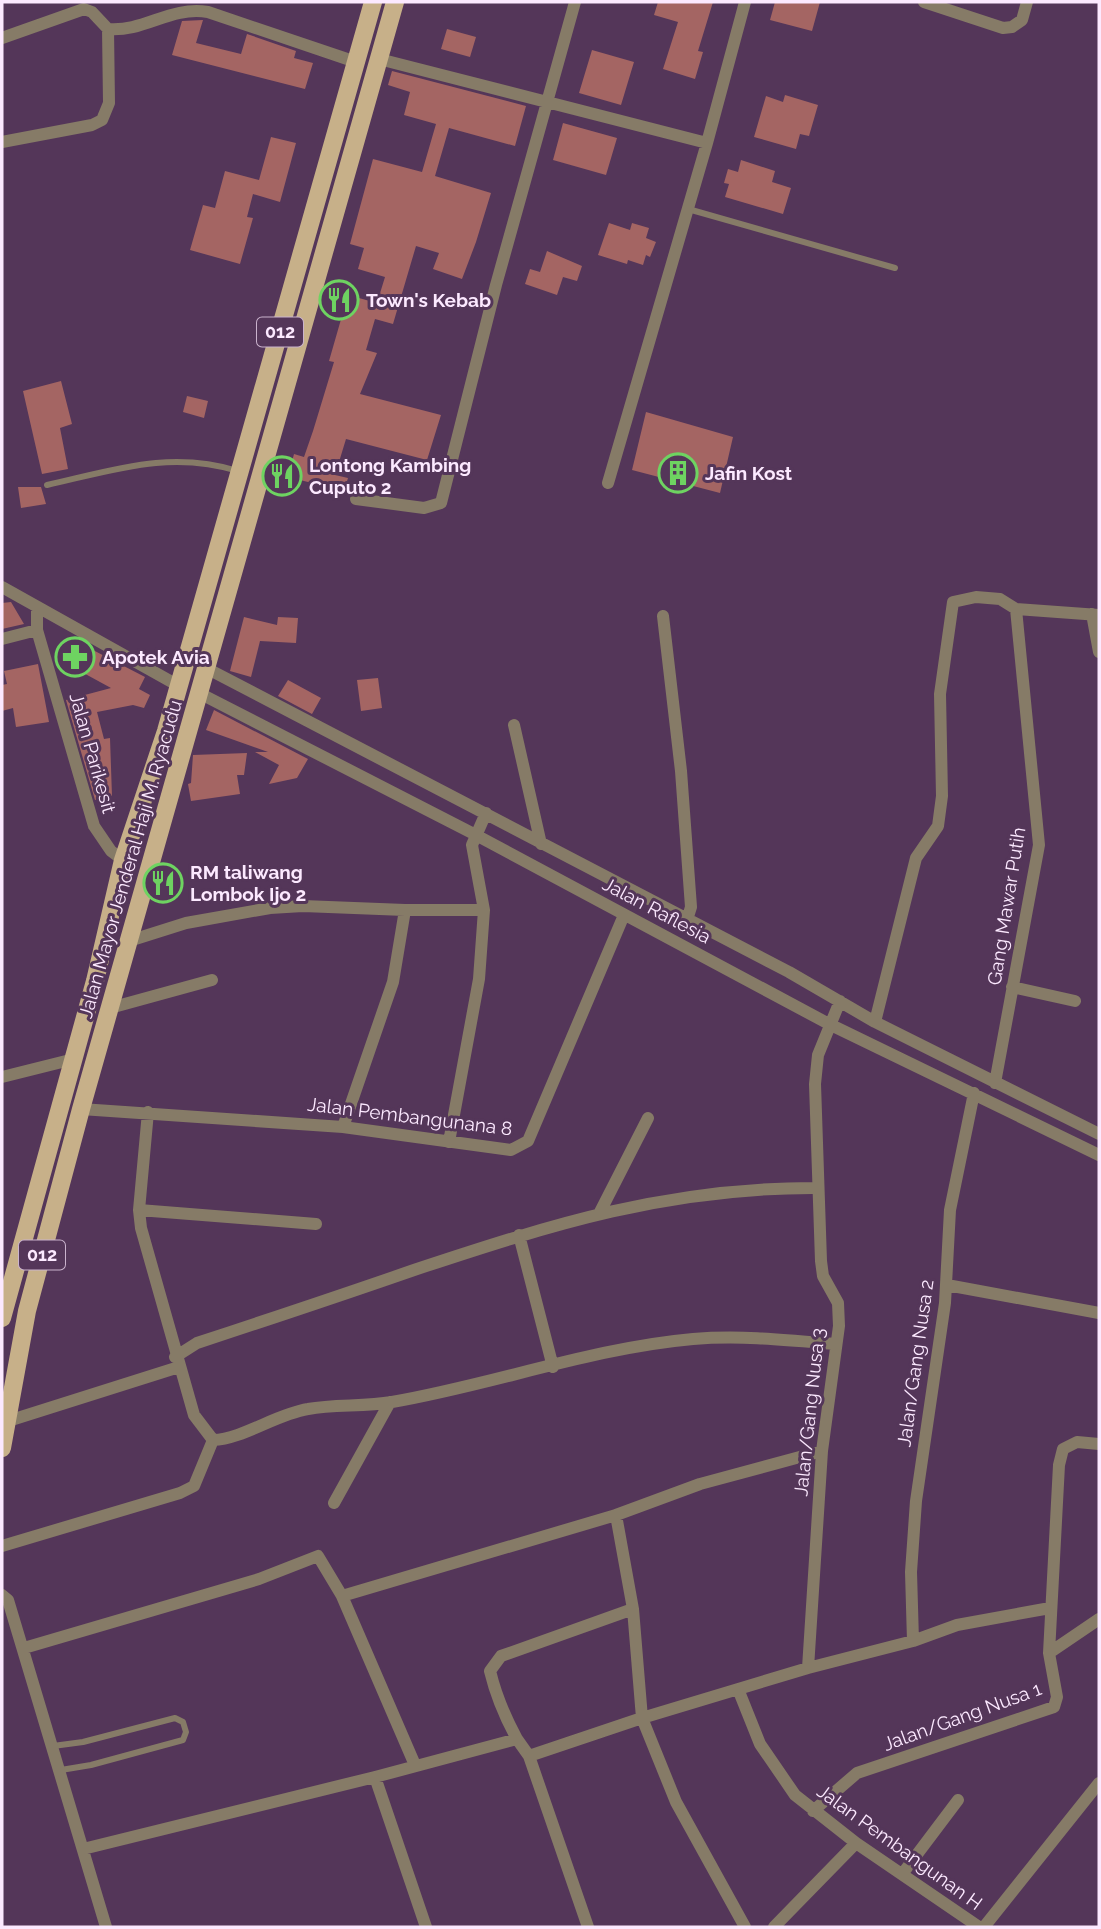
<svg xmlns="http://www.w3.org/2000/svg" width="1101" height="1929" viewBox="0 0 1101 1929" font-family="Raleway,sans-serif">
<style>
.building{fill:#a46563}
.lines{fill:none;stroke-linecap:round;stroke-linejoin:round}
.service{stroke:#867b67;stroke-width:6}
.minor{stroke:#867b67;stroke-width:12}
.primary{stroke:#c7b089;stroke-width:18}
.labels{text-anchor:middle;stroke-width:6;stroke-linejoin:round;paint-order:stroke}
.shield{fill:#543659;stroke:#cab3cd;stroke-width:2}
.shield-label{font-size:18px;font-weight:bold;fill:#fce9ff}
.poi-label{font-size:19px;font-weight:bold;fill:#fce9ff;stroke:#543659;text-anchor:start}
.street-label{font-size:19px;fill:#fce9ff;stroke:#543659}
</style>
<rect width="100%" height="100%" fill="#543659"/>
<path class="building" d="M658 2H713L698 51 703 52 695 79 663 69 678 22 654 15Z
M775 2H820L812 31 770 20Z
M203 20 196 43 241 54 247 34 296 51 294 58 313 63 305 89 172 55 182 21Z
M447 29 476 37 470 57 441 49Z
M592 50 634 62 621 105 579 93Z
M392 71 526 106 515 146 449 128 435 176 491 193 476 242 462 279 433 269 439 253 416 246 393 324 375 319 366 350 377 353 360 394 441 415 427 460 346 439 335 475 348 478 344 491 288 477 294 454 304 457 313 431 334 362 329 361 348 295 377 303 385 277 358 269 364 248 350 244 373 159 422 172 436 124 404 115 410 92 388 85Z
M785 95 818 105 809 136 800 134 796 149 754 137 766 96 783 102Z
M563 123 617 138 606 175 553 160Z
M271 137 296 143 280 202 253 194 247 217 253 218 240 264 190 250 203 205 215 208 225 171 259 180Z
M741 160 775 171 772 182 791 188 783 214 725 197 729 184 724 183 728 169 738 172Z
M609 223 630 230 632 223 649 228 646 238 656 242 650 257 646 255 643 265 628 260 627 264 598 255Z
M547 251 582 266 577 281 563 277 557 295 525 284 530 269 540 272Z
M61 381 72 424 60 428 68 469 42 474 23 391Z
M187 396 208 401 204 418 183 412Z
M646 412 733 437 720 493 632 470Z
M18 487H41L46 504 21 508Z
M11 602 24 624 2 629V603Z
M244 617 277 625 278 617 298 618 296 643 260 641 251 677 230 671Z
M91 649 145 677 139 689 150 695 144 708 133 705 97 712 104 739 110 738 112 796 95 800 66 700 111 688 56 658Z
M38 664 49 722 16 727 13 708 2 711V685L7 684 4 671Z
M378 678 382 708 361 711 357 680Z
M288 680 321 698 312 714 278 696Z
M214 710 308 759 297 778 269 784 279 765 255 752H268L206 730Z
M247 753 244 775H237L240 794 191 801 188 784 191 783 193 755Z"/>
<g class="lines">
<path class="service" d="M688 209 895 268
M47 485C114 470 170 450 238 471
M53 1746 83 1742 175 1718 183 1722 186 1732 183 1740 91 1765 61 1770"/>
<path class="minor" d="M924 2 1003 28 1012 27 1022 20 1027 2
M2 38 84 9 92 12 108 29C145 32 169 6 208 12L356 62
M379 59 707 143
M2 142 92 125 102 120 109 103 108 29
M608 483 707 143 745 2
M356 499 424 508 441 503 496 285 575 2
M2 587 179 686
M37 607V630L94 826 111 851 123 860
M1092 614 1099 652
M663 616 681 771 691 907 687 920
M2 639 37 630
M206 668 789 972 875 1022 1099 1134
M199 693 474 834 829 1024 1099 1155
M514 725 541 844
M129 941 186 923 270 908 303 906 405 910H484
M1012 987 1075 1001
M110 1008 212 980
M875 1022 916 858 938 826 942 796 940 694 953 602 976 597 1000 599 1016 609 1099 615
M2 1077 74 1059
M995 1083 1039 845 1016 609
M81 1109 343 1127 511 1150 528 1141 624 915
M148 1112 139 1210 141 1228 194 1415 213 1440
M343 1127 393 982 405 910
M449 1142 479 979 484 910 472 845 486 813
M139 1210 316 1224
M600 1212 648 1118
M519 1235 553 1367
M947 1285 1099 1313
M175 1357 197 1343C270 1319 342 1295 414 1270 553 1224 669 1187 818 1188
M5 1422 179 1367
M334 1503 390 1402
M616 1515 700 1484 822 1451
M2 1546 180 1493 194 1486 213 1440C243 1439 276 1414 308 1409 335 1404 364 1407 392 1402 492 1385 591 1348 693 1339 741 1335 788 1340 835 1344
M2 1595 8 1600 106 1927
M342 1596 616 1515 633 1609 642 1718 676 1802 745 1927
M913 1641 911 1572 916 1501 945 1303 950 1210 974 1093
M24 1648 259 1579 318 1556 342 1596 415 1765
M1049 1653 1099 1619
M808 1668 822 1451 839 1326 838 1303 823 1276 821 1261 815 1084 818 1055 840 1001
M738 1689 760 1744 795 1795 856 1843 979 1927
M517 1739C505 1717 496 1696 490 1671L501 1656 633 1609
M529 1756 588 1927
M375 1777 426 1927
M813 1811 857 1773 1054 1707 1057 1697 1049 1653 1059 1465 1063 1449 1077 1442 1099 1444
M83 1849 375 1777 517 1739 529 1756 642 1718 808 1668 913 1641 957 1625 1050 1608
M903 1873 958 1800
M774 1927 856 1843
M984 1927 1099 1783"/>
<path class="primary" d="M2 1318 95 981 123 860 166 731 373 2
M2 1448 27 1311 81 1109 395 2"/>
</g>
<defs>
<g id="restaurant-ring" transform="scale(2.0125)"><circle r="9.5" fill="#543659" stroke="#6ed361" stroke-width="1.5"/><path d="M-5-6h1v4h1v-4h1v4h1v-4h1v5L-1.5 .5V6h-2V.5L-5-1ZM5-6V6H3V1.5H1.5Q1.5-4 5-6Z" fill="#6ed361"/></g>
<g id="building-ring" transform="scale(2.0125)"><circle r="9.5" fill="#543659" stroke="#6ed361" stroke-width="1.5"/><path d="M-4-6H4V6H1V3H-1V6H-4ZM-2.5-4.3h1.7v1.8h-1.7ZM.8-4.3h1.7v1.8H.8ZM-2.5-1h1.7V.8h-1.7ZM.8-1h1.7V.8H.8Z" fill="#6ed361"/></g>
<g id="pharmacy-ring" transform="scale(2.0125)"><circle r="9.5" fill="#543659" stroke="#6ed361" stroke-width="1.5"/><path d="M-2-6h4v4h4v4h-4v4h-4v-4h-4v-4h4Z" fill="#6ed361"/></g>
</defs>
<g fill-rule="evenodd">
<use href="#restaurant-ring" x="339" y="300"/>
<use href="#building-ring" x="678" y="473"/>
<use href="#restaurant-ring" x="282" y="476"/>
<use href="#pharmacy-ring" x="75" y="657"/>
<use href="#restaurant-ring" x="163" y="883"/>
</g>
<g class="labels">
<g class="shield">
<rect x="257" y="317.5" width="46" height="29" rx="5"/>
<rect x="19" y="1240.5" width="46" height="29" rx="5"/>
</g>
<g class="shield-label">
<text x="280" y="338">012</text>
<text x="42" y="1261">012</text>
</g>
<g class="poi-label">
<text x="366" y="307">Town's Kebab</text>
<text x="309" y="472">Lontong Kambing<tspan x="309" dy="22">Cuputo 2</tspan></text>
<text x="705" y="480">Jafin Kost</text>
<text x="102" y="664">Apotek Avia</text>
<text x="190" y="879">RM taliwang<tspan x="190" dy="22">Lombok Ijo 2</tspan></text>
</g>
<g class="street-label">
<text transform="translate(93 753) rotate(74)" y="7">Jalan Parikesit</text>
<text transform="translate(130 859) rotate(-74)" y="7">Jalan Mayor Jenderal Haji M. Ryacudu</text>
<text transform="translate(1006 906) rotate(-81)" y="7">Gang Mawar Putih</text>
<text transform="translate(657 910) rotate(28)" y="7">Jalan Raflesia</text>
<text transform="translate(410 1116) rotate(7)" y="7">Jalan Pembangunana 8</text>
<text transform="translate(915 1363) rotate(-82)" y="7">Jalan/Gang Nusa 2</text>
<text transform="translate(809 1412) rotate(-84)" y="7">Jalan/Gang Nusa 3</text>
<text transform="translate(962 1716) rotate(-20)" y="7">Jalan/Gang Nusa 1</text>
<text transform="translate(900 1847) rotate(36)" y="7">Jalan Pembangunan H</text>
</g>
</g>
<rect width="1101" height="1929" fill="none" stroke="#fce9ff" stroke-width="7"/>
</svg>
